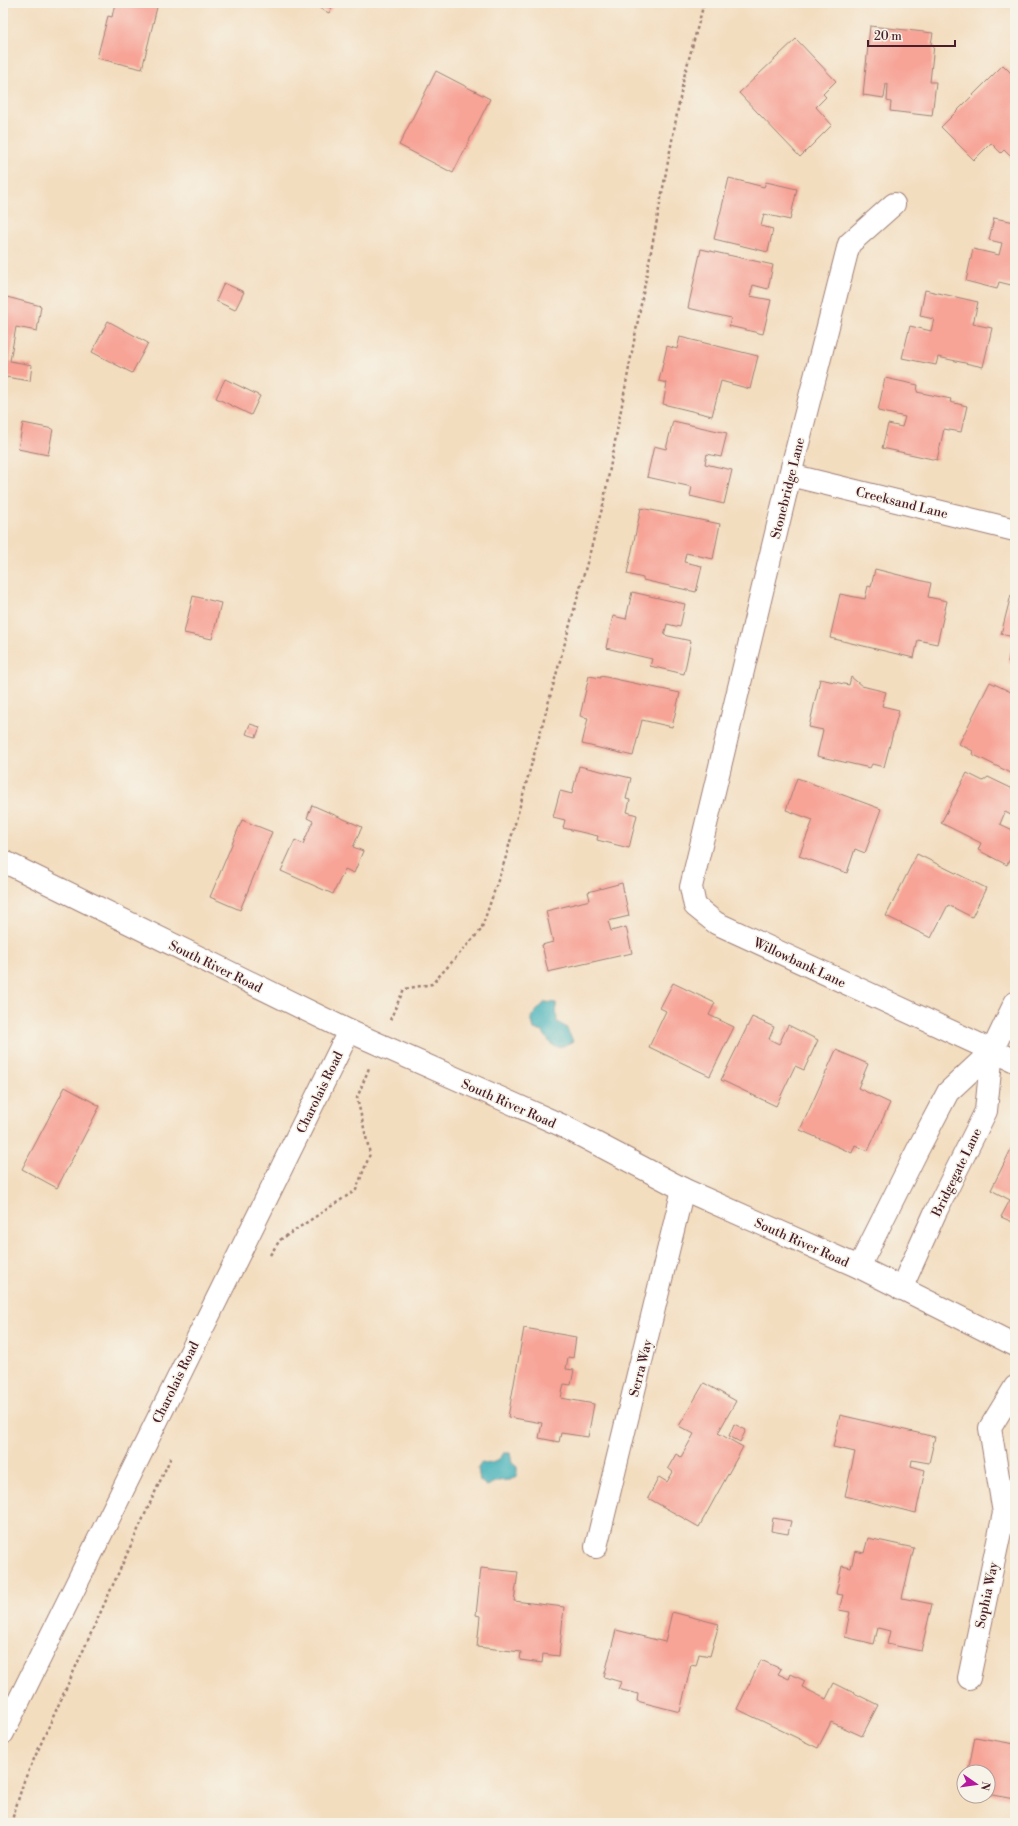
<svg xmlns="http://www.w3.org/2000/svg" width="1018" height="1826" viewBox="0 0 1018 1826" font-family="'Libre Bodoni',serif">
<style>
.water{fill:#3eafb7;stroke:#446771}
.building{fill:#f7a396}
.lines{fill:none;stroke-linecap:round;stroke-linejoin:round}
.minor-casing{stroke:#9e7e75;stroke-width:24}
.tertiary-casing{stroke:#9e7e75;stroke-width:24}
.secondary-casing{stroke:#9e7e75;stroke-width:24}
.path{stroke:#9e7e75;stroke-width:2.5;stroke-dasharray:3 3;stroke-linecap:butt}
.minor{stroke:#fff;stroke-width:22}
.tertiary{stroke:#fff;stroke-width:22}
.secondary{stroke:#fff;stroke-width:22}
.labels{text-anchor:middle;stroke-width:3;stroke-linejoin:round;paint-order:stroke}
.street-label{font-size:13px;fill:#4a1f2b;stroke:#f7f3e8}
</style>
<rect width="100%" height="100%" fill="#f7f3e8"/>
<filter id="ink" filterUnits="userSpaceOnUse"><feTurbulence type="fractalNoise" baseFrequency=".025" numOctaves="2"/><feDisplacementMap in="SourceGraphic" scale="8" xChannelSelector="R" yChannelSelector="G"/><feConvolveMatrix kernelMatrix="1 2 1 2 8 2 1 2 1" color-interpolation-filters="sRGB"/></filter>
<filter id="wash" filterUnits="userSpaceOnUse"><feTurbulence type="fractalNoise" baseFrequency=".012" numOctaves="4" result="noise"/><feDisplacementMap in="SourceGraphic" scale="16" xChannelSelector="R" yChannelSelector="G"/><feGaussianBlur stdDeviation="0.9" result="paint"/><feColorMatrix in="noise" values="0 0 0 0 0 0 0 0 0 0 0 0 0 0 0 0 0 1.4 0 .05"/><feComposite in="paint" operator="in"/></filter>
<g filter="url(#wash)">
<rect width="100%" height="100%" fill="#f3ddbf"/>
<path class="water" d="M545 1002 556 1003 557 1022 566 1027 573 1041C556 1051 552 1048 543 1032L534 1029 531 1017Z
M504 1453H510L512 1463 517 1467V1476L510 1480 498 1481 487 1486 480 1481 478 1468 481 1463C492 1464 497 1463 504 1453Z"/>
<g id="blocks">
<path class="building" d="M115 3H158L142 69 97 58 108 16 112 17Z
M321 3H334L329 13 319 8Z
M870 26 933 33 931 44 934 45 930 82H936L932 116 890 111 891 102 887 101 888 84H886L884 98 863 95Z
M796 39 836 81 823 94 826 97 816 107 832 125 800 157 739 93Z
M1003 65 1015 77V161L1004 150 1001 153 991 143 974 160 941 127Z
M436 71 490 99 453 173 399 145Z
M729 178 764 187 766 182 797 189 790 220 764 214 761 226 773 229 768 252 714 239Z
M994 218 1015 222V286L999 282 997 289 966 281 973 249 999 255 1002 243 989 240Z
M701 249 773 265 768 289 753 285 750 296 771 300 763 334 729 326 731 318 688 308Z
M224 283 244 292 235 310 216 301Z
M925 290 978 302 973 324 992 328 983 367 938 357 936 365 902 358 910 326 931 331 934 319 920 316Z
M3 296 41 306 37 331 16 327 10 361 32 365 30 381 6 377 4 390Z
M108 321 148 343 132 373 92 352Z
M680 337 758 356 750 389 721 381 712 416 663 404 667 383 659 381 667 346 677 349Z
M885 378 918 385 917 392 951 399 950 402 967 406 961 432 944 429 937 460 882 448 888 424 902 427 905 417 878 411Z
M225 379 260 396 251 415 216 398Z
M673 421 727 433 721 457 707 454 705 464 732 470 724 504 690 496 692 487 647 477 654 446 666 449Z
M23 423 53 429 48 455 18 449Z
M641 508 720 524 713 559 686 553 684 562 702 566 696 592 643 580V578L627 574Z
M875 569 931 583 928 597 947 601 937 644 918 640 914 658 830 638 840 594 865 599 868 586 871 587Z
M632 592 685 604 680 627 667 624 664 635 691 641 684 674 650 666 652 659 606 648 613 616 626 619Z
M1011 595 1015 596V664L1008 662 1013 637 1001 634Z
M193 596 221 603 212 639 184 633Z
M589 676 601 678V676L680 693 672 727 642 720 633 756 582 744 588 718 580 716Z
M851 677 862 686 886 692 882 706 899 710 884 767 872 764 870 768 817 756 823 730 809 727 820 679 849 685Z
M990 682 1015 694V775L972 754 973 751 959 744Z
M250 724 260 727 256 737 246 734Z
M579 766 631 778 626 799 630 800 627 812 637 815 629 848 597 840 598 836 563 828 565 820 553 817 560 791 572 794Z
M967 773 983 781 988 777 1015 790V817L1005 812 1000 824 1015 831V849L1007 865 978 850 981 843 941 823Z
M797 778 881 809 865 853 855 849 847 873 799 856 813 820 786 810Z
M312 805 362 827 353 847 363 851 354 873 345 869 333 894 281 871 295 840 303 844 313 821 307 818Z
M242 820 272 832 240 910 210 897Z
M917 854 986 888 972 917 948 905 931 938 886 916Z
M622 883 629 916 608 921 611 931 626 927 632 953 548 972 542 945 553 942 546 911 590 900 588 892Z
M673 983 715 1003 709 1015 734 1027 710 1076 649 1047 666 1011 660 1008Z
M752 1017 774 1027 769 1039 779 1044 788 1025 818 1040 804 1070 795 1066 776 1106 721 1080Z
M836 1050 868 1064 858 1088 890 1103 868 1151 855 1145 852 1153 800 1130Z
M65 1087 100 1106 57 1188 22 1169Z
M1015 1141V1223L1001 1217 1010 1200 991 1190Z
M524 1328 576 1337 573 1358 568 1357 566 1369 574 1370 571 1385 564 1384 561 1398 594 1404 588 1437 561 1433 559 1442 539 1438 542 1423 508 1417Z
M704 1383 736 1401 718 1433 743 1447 699 1527 648 1498 659 1477 667 1482 673 1472 668 1468 676 1454 681 1457 694 1434 679 1426Z
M840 1415 935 1437 929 1463 912 1460 911 1466 925 1470 916 1513 845 1496 855 1452 833 1447Z
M734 1424 746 1430 740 1442 729 1436Z
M773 1518 791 1521 788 1534 771 1531Z
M868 1538 914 1548 902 1598 932 1604 921 1651 887 1644 890 1631 878 1628 874 1644 845 1637 850 1612 839 1610 843 1595 836 1594 842 1566 851 1568 855 1551 864 1553Z
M481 1568 518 1572 514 1601 564 1607 559 1656 543 1654 542 1663 520 1660 521 1652 477 1647 480 1616 476 1615Z
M672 1612 719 1624 710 1656 699 1654 696 1666 691 1665 680 1712 637 1701 638 1694 618 1689 621 1682 604 1677 616 1630 665 1642Z
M761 1660 781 1669 778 1674 789 1679 791 1674 805 1681 802 1687 826 1699 834 1683 878 1705 862 1736 831 1722 818 1748 737 1709Z
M975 1737 1015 1744V1799L988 1794V1772H968Z"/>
</g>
</g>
<g filter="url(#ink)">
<use href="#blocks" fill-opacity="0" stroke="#9e7e75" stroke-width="1"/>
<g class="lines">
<g class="minor-casing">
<path id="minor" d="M894 204 849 244 790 475 691 887 695 906 716 923 1015 1061
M790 475 1015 530
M992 1051 1015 1003
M859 1267 917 1151 948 1092 992 1051 986 1111 935 1213 901 1289
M1015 1504 1004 1513 990 1428 1015 1387
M596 1547 683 1189
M969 1678 1004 1513"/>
</g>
<g class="tertiary-casing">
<path id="tertiary" d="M3 1733 349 1031"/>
</g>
<g class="secondary-casing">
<path id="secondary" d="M3 861 349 1031 561 1125 683 1189 859 1267 1015 1345"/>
</g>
<path class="path" d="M390 1020 404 989 432 984 481 930 505 860 603 505 684 77 704 3
M270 1255 280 1240 356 1190 370 1154 357 1098 369 1068
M11 1823 24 1781 171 1457"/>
<use href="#minor" class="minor"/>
<use href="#tertiary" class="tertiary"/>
<use href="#secondary" class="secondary"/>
</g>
</g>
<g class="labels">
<g class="street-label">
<text transform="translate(787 488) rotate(-76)" y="5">Stonebridge Lane</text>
<text transform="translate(902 502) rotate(14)" y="5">Creeksand Lane</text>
<text transform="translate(800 962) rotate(25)" y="5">Willowbank Lane</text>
<text transform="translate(216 966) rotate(26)" y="5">South River Road</text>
<text transform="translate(319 1092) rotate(-64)" y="5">Charolais Road</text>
<text transform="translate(509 1103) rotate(24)" y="5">South River Road</text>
<text transform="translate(956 1172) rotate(-64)" y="5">Bridgegate Lane</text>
<text transform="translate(802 1242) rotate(24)" y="5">South River Road</text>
<text transform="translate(640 1368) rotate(-76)" y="5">Serra Way</text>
<text transform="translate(175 1382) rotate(-64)" y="5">Charolais Road</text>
<text transform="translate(986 1595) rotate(-78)" y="5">Sophia Way</text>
</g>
</g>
<rect width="1018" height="1826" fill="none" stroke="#f7f3e8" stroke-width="16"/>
<g transform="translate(976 1784) rotate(103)"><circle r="19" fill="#f7f3e8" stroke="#b29e9c"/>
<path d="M0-3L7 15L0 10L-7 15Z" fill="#b5179e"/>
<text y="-6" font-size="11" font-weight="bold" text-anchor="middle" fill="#4a1f2b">N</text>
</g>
<path d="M868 40v6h87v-6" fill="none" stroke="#4a1f2b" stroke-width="2"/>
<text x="874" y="40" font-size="12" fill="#4a1f2b" stroke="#f7f3e8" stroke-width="3" paint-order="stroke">20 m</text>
</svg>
